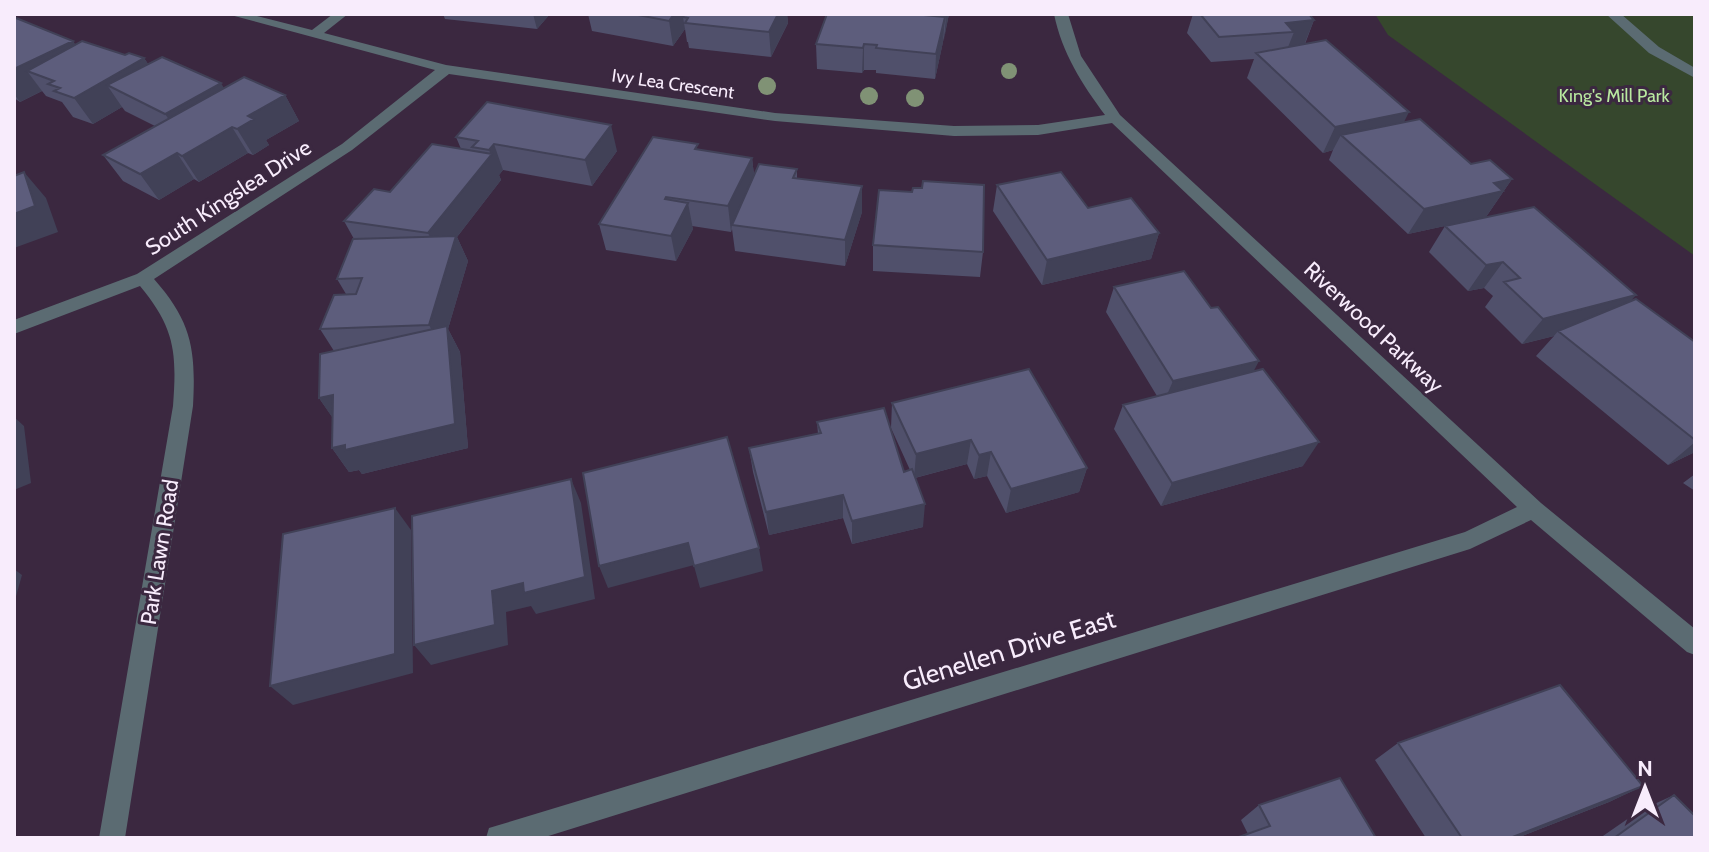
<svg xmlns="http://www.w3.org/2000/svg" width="1709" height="852" viewBox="0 0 1709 852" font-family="Cabin,sans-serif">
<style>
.green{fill:#36472d}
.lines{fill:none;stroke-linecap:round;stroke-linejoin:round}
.service{fill:#5b6b72;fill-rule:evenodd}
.minor{fill:#5b6b72;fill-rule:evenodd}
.tree{fill:#809275}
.wall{fill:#50506b}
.shaded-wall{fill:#414157}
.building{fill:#5d5d7c;stroke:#414157;stroke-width:2}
.labels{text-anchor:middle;stroke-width:6;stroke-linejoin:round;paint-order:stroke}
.far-street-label{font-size:18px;fill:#f8ecfc;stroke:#3b2840}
.far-park-label{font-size:18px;fill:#b9e9a0;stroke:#3b2840}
.street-label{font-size:22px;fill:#f8ecfc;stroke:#3b2840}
.near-street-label{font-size:26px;fill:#f8ecfc;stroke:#3b2840}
</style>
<rect width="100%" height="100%" fill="#3b2840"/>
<path class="green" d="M1375 14H1695V256L1388 35Z"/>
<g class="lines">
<path class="service" d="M1606 14H1621L1659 47 1695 68V78L1649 53Z"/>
<path class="minor" d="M227 14H249L312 30 333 14H348L324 33 446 65 775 113 954 126 1038 125 1105 115C1082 84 1062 53 1054 14H1068L1081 56 1120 115 1541 503 1695 629V655L1687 652 1531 520 1470 549 542 838H486L489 828 499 825 1465 532 1517 507 1112 123 1038 135 954 136 775 121 449 74 352 150 154 279C192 322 196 350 193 406L125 838H99L173 406C177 353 175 328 140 286L14 334V320L137 274 342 144 435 70Z"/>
</g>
<g class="tree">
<circle cx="1009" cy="71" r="8"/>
<circle cx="767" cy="86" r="9"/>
<circle cx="869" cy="96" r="9"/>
<circle cx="915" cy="98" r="9"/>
</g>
<path class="wall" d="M443 14H550L537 29 445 19Z
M588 14H787L788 23 771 57 689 48 688 42H687L685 29 673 46 592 31Z
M827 14H949L935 79 876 73V70H864L862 73 817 69 816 44Z
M1193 14H1309L1314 20 1305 44 1404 122 1471 164 1512 179 1486 217 1408 234 1329 160 1333 150 1323 153 1247 78 1254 59 1211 62 1187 33Z
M14 19 73 41 75 45 144 58 148 64 224 88 285 95 299 121 266 140 269 145 253 155 248 153 199 182 194 179 159 200 123 181 103 155 155 126 125 111 122 107 93 124 73 117 62 102 46 96 42 91 20 102 14 98Z
M456 137 617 151 592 186 503 170 499 175 501 180 457 237 468 261 448 329 460 352 468 448 362 474 359 470 349 472 332 448 333 418 319 398 334 351 320 329 346 294 337 279 354 239 344 221 461 149Z
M699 150 752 158 754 175 797 169V178L862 212 845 266 735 251 732 229 731 232 692 226 693 229 676 261 606 250 599 224Z
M997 185 1088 208 1159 233 1151 259 1042 285 993 211Z
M1445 226 1630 301 1695 342V452L1668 465 1536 356 1554 336 1522 344 1485 307 1493 296 1484 288 1468 291 1429 252Z
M873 245 983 252 980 277 873 271Z
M1114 287 1254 371 1303 466 1161 506 1114 429 1123 405 1157 396 1106 312Z
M892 403 1087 468 1079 492 1006 513 987 476 974 479 967 464 915 478 923 527 852 544 843 518 769 535 753 472 749 448 818 434 817 422 904 472 910 470 891 428Z
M1695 474V491L1683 483Z
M1398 743 1643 786 1609 802 1517 838H1426L1375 760Z
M1674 795 1695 838H1600L1639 811Z
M1259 805 1376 838 1248 834 1241 820Z"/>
<path class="shaded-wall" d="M533 14H550L537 29Z
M674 14H695L683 17 685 29 673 46 669 21Z
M778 14H787L788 23 771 57 769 32Z
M949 14 944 40 946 15Z
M945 17 943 42 935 79 936 54Z
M1314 20 1304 45 1288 47 1294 32 1286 23Z
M73 41 91 67 27 71 42 91 20 102 14 94V69Z
M864 44V70L862 73 863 48Z
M144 58 161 83 107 85 122 107 93 124 74 98Z
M221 83 236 109 183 140 165 114Z
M285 95 299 121 266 140 269 145 253 155 237 129 248 116Z
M1409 112 1396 138 1341 135 1333 150 1323 153 1335 127Z
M611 125 617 151 592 186 585 160Z
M232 127 248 153 199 182 182 156Z
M494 144 503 170 499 175 501 180 457 237 468 261 448 329 460 352 468 448 362 474 359 470 349 472 332 448 442 350 429 325 440 259 428 233 491 156 489 150Z
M177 153 194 179 159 200 140 174Z
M752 158 755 184 732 225 731 232 728 206Z
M24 172 46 198 58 232 14 248V214Z
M1512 179 1486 217 1408 234 1424 209 1494 183Z
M862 186V212L845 266V240Z
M688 203 693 229 676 261 671 236Z
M1159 233 1151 259 1042 285 1047 260Z
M1503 262 1484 288 1468 291 1486 265Z
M1636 295 1613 321 1558 331 1554 336 1522 344 1543 319Z
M1259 361 1246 386 1162 406 1173 381Z
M333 395 336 423 319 398Z
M14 417 24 426 31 483 14 490Z
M971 440 967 464 914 478 916 454Z
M1319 442 1303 466 1161 506 1172 483Z
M1695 442V452L1668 465Z
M991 452 987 476 974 479 979 455Z
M1087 468 1079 492 1006 513 1011 489Z
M571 479 581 503 595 599 536 614 531 606 506 612 508 645 431 665 414 645 492 591Z
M843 495V518L769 535 766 512Z
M925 504 923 527 852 544V521Z
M395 508 411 530 413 673 293 705 270 686Z
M688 543 694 565 608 588 599 566Z
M759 548 763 571 700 588 694 566Z
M14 569 22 575 15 600H14Z
M1643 786 1609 802 1517 838H1510Z"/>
<path class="building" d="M633 14H674L669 21Z
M685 14H778L769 32 685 23 688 18 683 17Z
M827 14H913L945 17 936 54 876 48 877 45 864 44 863 48 816 44Z
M1200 14H1309L1314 20 1286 23 1294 32 1219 37Z
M16 18 73 41 14 69V19Z
M1326 40 1409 112 1335 127 1256 53Z
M82 41 125 55 129 53 144 58 74 98 54 91 60 88 48 84 54 81 27 71Z
M162 57 221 83 165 114 107 85Z
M244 77 285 95 248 116 254 119 237 129 232 127 182 156 177 153 140 174 103 155Z
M487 102 611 125 585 160 494 144 489 150 472 147 478 141 456 137Z
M1420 119 1471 164 1490 160 1512 179 1494 183 1503 191 1424 209 1341 135Z
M653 137 698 144 695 149 752 158 728 206 666 197 665 199 688 203 671 236 599 224Z
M432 144 492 154 428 233 344 221 374 189 390 192Z
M759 164 797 169 793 178 862 186 845 240 732 225Z
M24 172 35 206 14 214V176Z
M1061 172 1088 208 1131 198 1159 233 1047 260 997 185Z
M923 181 984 185 983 252 873 245 879 190 912 192 913 188H922Z
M1534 207 1636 295 1543 319 1504 282 1520 278 1503 262 1486 265 1445 226Z
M456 236 429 325 320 329 334 295 356 294 362 278 337 279 353 239Z
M1184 271 1211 308 1218 307 1259 361 1173 381 1114 287Z
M1636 299 1695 342V440L1558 331Z
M447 326 455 424 345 450V445L332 448 333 395 319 398 320 354Z
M1029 369 1087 468 1011 489 991 452 979 455 971 440 916 454 892 403Z
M1263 369 1319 442 1172 483 1123 405Z
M884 408 904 472 912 469 925 504 852 521 843 495 766 512 749 448 821 433 817 422Z
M727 437 759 548 694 566 688 543 599 566 583 473Z
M571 479 585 577 524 593 523 583 492 591 495 625 414 645 412 516Z
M395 508V654L270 686 283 534Z
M1560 685 1643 786 1510 838H1462L1398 743Z
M1340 778 1376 838H1236L1270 826 1259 805Z
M1674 795 1695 816V838H1614Z"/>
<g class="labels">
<g class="far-street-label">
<text transform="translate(673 84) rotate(8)" y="6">Ivy Lea Crescent</text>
</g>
<g class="far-park-label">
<text x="1614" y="102">King's Mill Park</text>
</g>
<g class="street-label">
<text transform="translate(228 197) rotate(-33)" y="8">South Kingslea Drive</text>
<text transform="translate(1374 327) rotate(43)" y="8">Riverwood Parkway</text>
<text transform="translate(159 552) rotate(-81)" y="8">Park Lawn Road</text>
</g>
<g class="near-street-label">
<text transform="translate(1009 650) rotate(-17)" y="9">Glenellen Drive East</text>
</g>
</g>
<rect width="1709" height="852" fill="none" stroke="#f8ecfc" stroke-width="32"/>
<g transform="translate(1645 788)" stroke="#3b2840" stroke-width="6" paint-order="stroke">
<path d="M0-6L14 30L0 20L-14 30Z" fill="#f8ecfc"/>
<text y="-12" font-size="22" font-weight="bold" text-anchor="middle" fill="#f8ecfc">N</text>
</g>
</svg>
